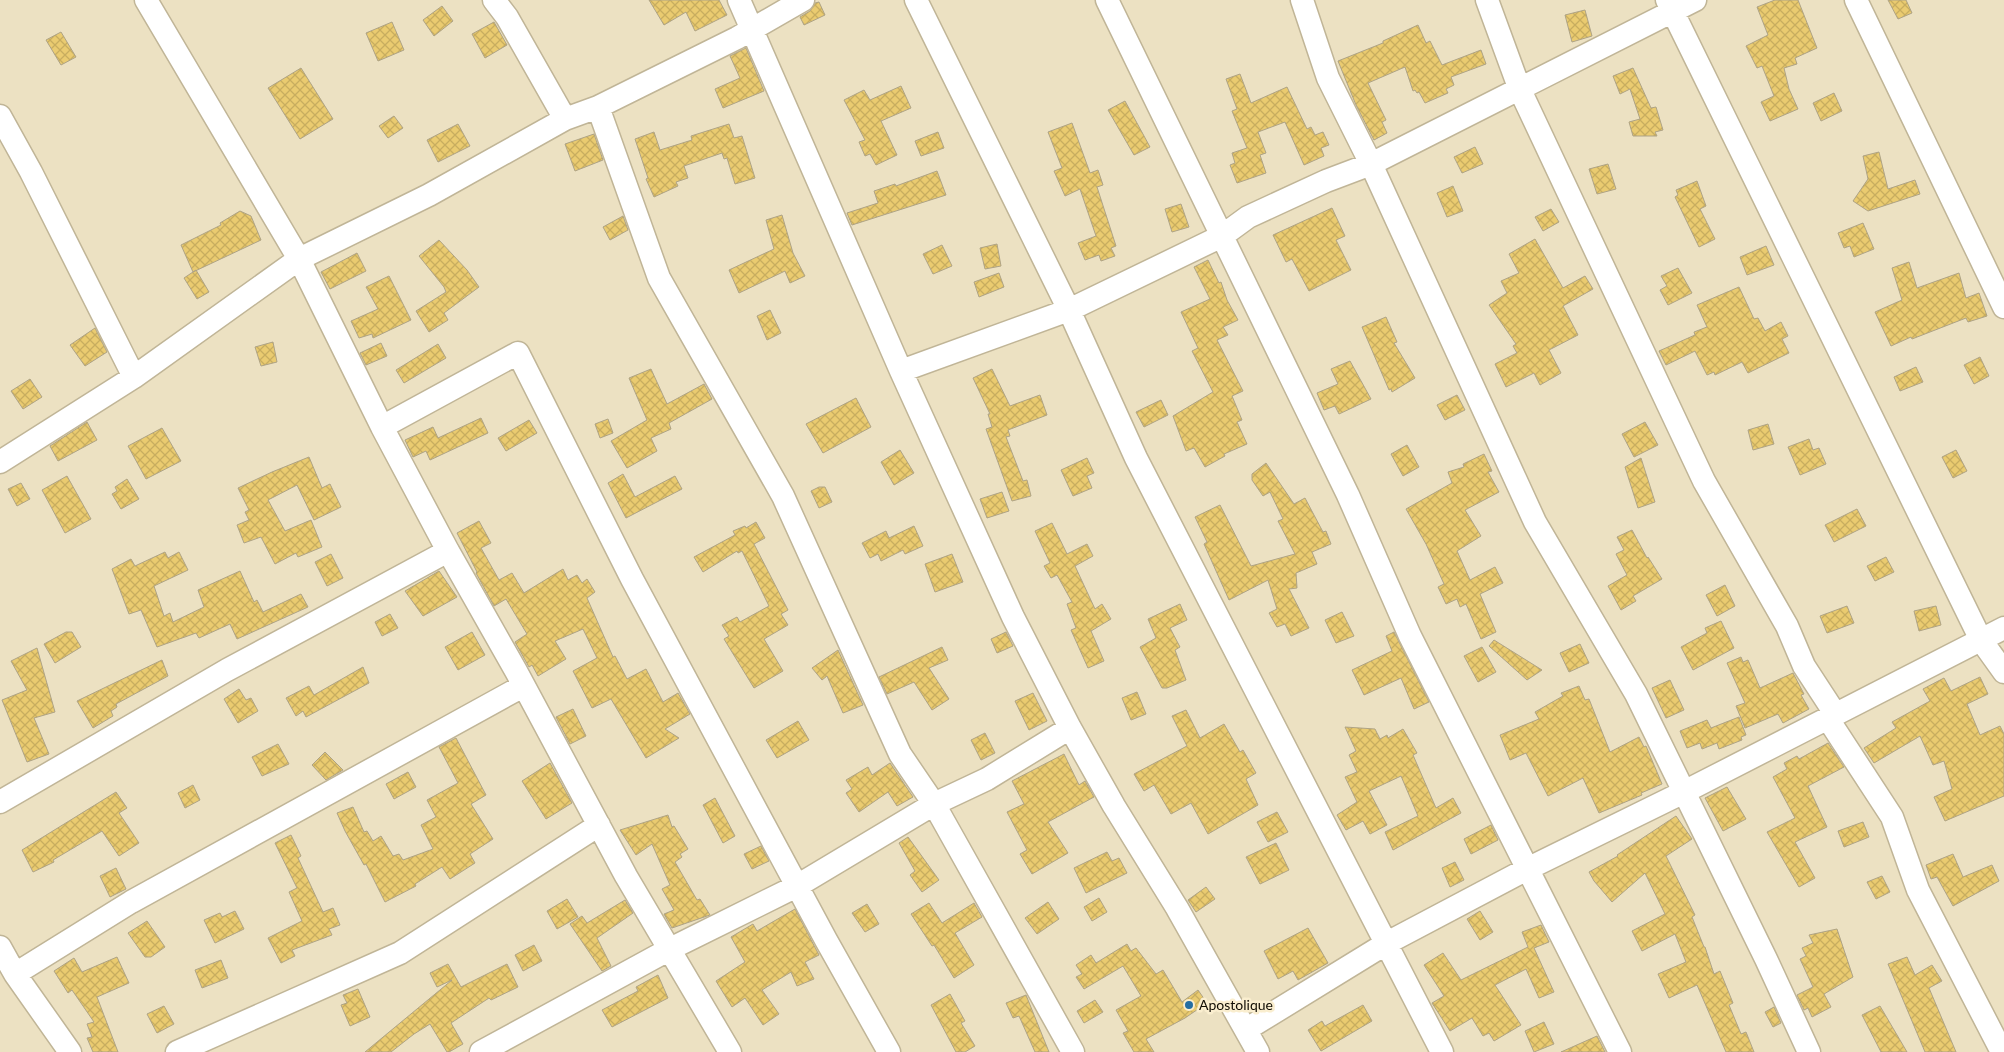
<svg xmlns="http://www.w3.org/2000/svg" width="2004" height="1052" viewBox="0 0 2004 1052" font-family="Lato,sans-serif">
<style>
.building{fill:url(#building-cross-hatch);stroke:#aea385}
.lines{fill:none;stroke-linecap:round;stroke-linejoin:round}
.street-casing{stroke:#c0b597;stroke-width:25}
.street{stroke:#fff;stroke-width:22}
.poi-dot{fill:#256ea2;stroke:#faeecf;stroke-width:2}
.labels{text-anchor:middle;stroke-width:5;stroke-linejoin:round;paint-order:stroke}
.poi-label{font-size:14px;fill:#100c03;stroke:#faeecf;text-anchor:start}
</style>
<defs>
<pattern id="building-cross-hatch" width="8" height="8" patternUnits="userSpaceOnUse" patternTransform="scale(1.25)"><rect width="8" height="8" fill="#eacb70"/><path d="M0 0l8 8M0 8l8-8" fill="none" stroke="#c8ad5f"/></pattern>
</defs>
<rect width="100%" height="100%" fill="#ece1c2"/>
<path class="building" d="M649 0H719L727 15 695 31 686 12 664 25Z
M1775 0H1798L1817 48 1795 58 1797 64 1784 68 1789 89 1798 109 1770 121 1761 102 1774 96 1762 66 1757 68 1746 46 1768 35 1757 7Z
M1888 0H1906L1912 13 1898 19Z
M819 2 825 15 804 25 800 17 810 11 815 3Z
M442 6 453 21 434 36 423 20Z
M1585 10 1592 36 1572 42 1565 15Z
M392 22 404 50 378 61 366 33Z
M494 22 507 45 485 58 472 34Z
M1418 25 1426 43 1430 41 1442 65 1481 50 1486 64 1451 77 1454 85 1446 89 1448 93 1425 103 1419 92 1417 93 1415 90 1413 91 1405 67 1368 83 1386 120 1382 122 1387 133 1374 140 1356 105 1338 61 1383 43V41Z
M61 32 76 57 61 65 46 40Z
M746 48 764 91 723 108 715 89 740 78 730 56Z
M301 68 333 119 300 139 268 88Z
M1633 68 1651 108 1656 107 1663 130 1655 132 1657 136H1633L1629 122 1640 119 1630 89 1620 94 1613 76Z
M1240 74 1251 103 1287 87 1307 129 1311 127 1315 135 1323 132 1329 145 1321 148 1324 156 1304 165 1285 122 1258 132 1266 153 1260 155 1266 173 1237 183 1230 165 1235 163 1232 153 1247 148 1232 111 1237 109 1226 79Z
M901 86 911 108 881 121 897 155 876 165 870 154 865 156 859 142 865 140 844 100 864 90 870 100Z
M1834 93 1842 111 1821 121 1813 103Z
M1125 101 1150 147 1134 155 1108 110Z
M394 116 403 128 388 138 379 126Z
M1072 123 1090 173 1098 170 1103 185 1097 187 1116 246 1111 248 1115 256 1101 261 1099 255 1085 260 1078 243 1096 236 1080 189 1065 196 1054 171 1062 168 1048 132Z
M458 124 470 146 438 162 427 140Z
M729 124 734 138 742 136 755 178 735 184 727 158 724 159 722 153 684 166 688 178 676 182 678 186 654 197 646 179 648 178 635 139 654 132 660 150 692 140 691 136Z
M938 132 944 148 921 156 915 141Z
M594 134 603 160 575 171 565 144Z
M1475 147 1483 164 1462 173 1454 157Z
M1879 152 1888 189 1915 180 1920 194 1868 211 1853 201 1868 179 1863 156Z
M1608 164 1616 189 1597 194 1589 169Z
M937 171 946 195 852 225 847 213 878 203 874 191 895 184 896 186Z
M1697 181 1706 206 1700 209 1715 239 1699 247 1675 197 1678 195 1676 190Z
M1453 186 1463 211 1447 217 1437 193Z
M1181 204 1189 227 1172 232 1165 209Z
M1332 208 1345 236 1336 240 1351 270 1309 291 1292 259 1286 262 1273 235Z
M1551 209 1559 222 1543 231 1535 217Z
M240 211 251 216 261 240 193 272 181 245 221 225 220 223Z
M782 215 793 253 805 276 790 283 785 271 739 293 729 270 774 249 766 220Z
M623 216 628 230 610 240 603 227Z
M1863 223 1874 249 1854 257 1850 246 1844 248 1838 233Z
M1535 239 1563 288 1585 276 1593 289 1563 306 1578 335 1549 350 1561 373 1540 385 1534 373 1506 387 1495 364 1517 353 1513 346 1516 344 1489 305 1507 293 1501 281 1519 273 1509 254Z
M439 240 467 270 479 287 444 313 448 320 429 332 416 311 446 292 444 287 419 256Z
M997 244 1001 266 985 269 980 248Z
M942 245 952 266 933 274 923 254Z
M1766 246 1774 265 1747 275 1740 257Z
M357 253 366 271 330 289 321 272Z
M1208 260 1219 283 1221 282 1227 300 1238 320 1223 327 1228 335 1217 340 1243 391 1232 396 1242 420 1237 422 1247 444 1224 454 1225 456 1205 467 1194 448 1186 451 1173 416 1213 392 1192 351 1198 348 1181 312 1210 299 1194 267Z
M1909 262 1917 288 1959 273 1966 298 1979 293 1987 316 1968 322 1966 318 1912 339 1911 337 1891 346 1875 312 1902 300 1892 268Z
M1678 268 1692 293 1668 305 1660 290 1667 286 1661 276Z
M196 270 209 292 197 299 184 278Z
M999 273 1004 287 979 297 974 282Z
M389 276 411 320 373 338 372 334 359 338 351 321 378 309 366 287Z
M1739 287 1754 319 1758 318 1765 331 1781 322 1788 336 1782 339 1789 353 1748 373 1742 362 1715 375 1714 372 1707 375 1695 351 1666 365 1659 351 1695 335 1694 332 1707 327 1697 305Z
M770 310 781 333 767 340 757 316Z
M1386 317 1397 342 1394 343 1415 378 1392 392 1391 389 1389 390 1362 327Z
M95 328 107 352 85 366 70 345Z
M273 342 277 362 261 366 255 347Z
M381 343 387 356 366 365 360 353Z
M438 344 446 358 404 383 396 370Z
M1980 357 1989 376 1974 384 1964 365Z
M1350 361 1371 399 1339 414 1335 406 1324 410 1317 393 1338 384 1331 369Z
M1916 367 1923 382 1900 391 1894 377Z
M651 369 667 404 704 384 712 399 669 423 671 429 651 438 657 451 627 468 611 441 647 420 629 378Z
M992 369 1010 406 1040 395 1047 415 1008 430 1010 436 1006 437 1023 481 1027 480 1031 496 1012 501 986 429 992 427 988 414H990L973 378Z
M30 379 42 397 23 409 11 391Z
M1457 395 1465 410 1445 420 1437 405Z
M856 398 871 427 823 453 806 424Z
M1161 400 1168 415 1144 427 1136 412Z
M481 418 488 433 430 460 426 451 413 457 405 440 433 427 438 438Z
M608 419 613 433 600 438 595 424Z
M529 420 537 433 506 451 498 438Z
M87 422 97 440 58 461 50 446Z
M1645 422 1658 445 1634 457 1622 434Z
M1768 424 1774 444 1753 450 1748 430Z
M162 428 181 461 146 479 128 446Z
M1809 439 1813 450 1819 448 1826 464 1800 475 1788 447Z
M1407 445 1419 467 1403 476 1391 454Z
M900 450 914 473 894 485 881 462Z
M1956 450 1967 471 1953 478 1942 457Z
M1484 454 1492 471 1488 472 1499 492 1465 510 1481 536 1457 551 1470 580 1495 567 1503 583 1480 594 1496 632 1481 639 1466 604 1460 607 1457 599 1446 604 1438 587 1444 584 1426 544 1406 509 1452 483 1448 472 1464 467 1463 464Z
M309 457 322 488 330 484 341 507 314 520 297 485 268 500 285 531 311 520 322 547 298 557 296 553 275 564 261 537 244 543 237 525 249 520 245 512 249 510 238 488 272 472Z
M1087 458 1094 473 1087 476 1092 488 1073 496 1061 470Z
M1641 458 1655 502 1638 508 1625 467Z
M1266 463 1294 504 1305 498 1323 532 1326 531 1331 544 1312 552 1317 564 1296 573 1297 588 1289 589 1309 628 1291 636 1285 624 1277 627 1269 613 1277 609 1268 580 1229 600 1204 544 1207 542 1195 517 1220 505 1251 566 1295 554 1278 521 1283 519 1270 492 1263 496 1252 480V474Z
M623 474 635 497 675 476 682 489 626 518 608 483Z
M67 476 91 519 65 533 42 490Z
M127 479 139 499 121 509 112 494 117 491 115 487Z
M21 483 30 499 17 506 8 489Z
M819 487H825L832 502 819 508 811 491Z
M1002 492 1009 511 987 518 980 499Z
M1857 509 1866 526 1834 542 1825 525Z
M479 521 491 543 481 548 499 580 512 573 524 593 563 569 568 580 577 575 582 583 587 579 595 592 587 598 613 657 615 656 627 679 646 669 663 702 678 693 690 714 665 729 679 738 646 758 611 699 592 708 573 671 597 658 583 629 555 641 566 659 538 676 532 665 529 667 515 642 527 634 506 599 494 606 476 573 477 572 457 533Z
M756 522 765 538 754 544 788 610 781 614 788 625 764 639 783 671 754 688 724 639 729 636 722 625 737 617 740 622 769 606 742 551 738 553 737 551 703 572 694 557 735 535 733 531 745 526 746 528Z
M1052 523 1067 554 1087 544 1093 556 1075 566 1095 609 1102 604 1111 619 1091 631 1104 661 1088 668 1071 630 1076 628 1067 604 1072 602 1057 575 1051 578 1044 566 1050 563 1035 531Z
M914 526 923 546 905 554 903 550 881 561 878 554 870 558 862 543 886 531 889 538Z
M1632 530 1647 558 1648 557 1662 579 1633 596 1636 601 1621 610 1608 586 1627 575 1616 554 1624 550 1617 537Z
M165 552 168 558 179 552 188 570 154 586 164 616 170 613 173 622 204 607 198 590 240 571 254 602 257 600 263 612 301 594 308 607 237 639 230 624 199 638 196 633 157 647 141 610 129 614 112 569 131 559 135 566Z
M331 554 343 578 327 586 315 562Z
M952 554 963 582 935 592 925 564Z
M1886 557 1894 572 1875 581 1867 566Z
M439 571 457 597 423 616 405 591Z
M1725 585 1735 606 1717 616 1706 595Z
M1180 604 1187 620 1170 628 1180 647 1175 650 1186 680 1167 688H1162L1140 647 1156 638 1148 619Z
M1847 606 1854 623 1827 633 1820 616Z
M1936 606 1941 625 1919 631 1914 611Z
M1342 612 1354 636 1336 643 1325 620Z
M390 614 398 628 382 636 375 622Z
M1721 621 1734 648 1693 670 1681 647 1707 633 1705 628Z
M66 632H72L81 647 55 663 44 644Z
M472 632 485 655 458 670 445 647Z
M1006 632 1013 646 997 653 991 639Z
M1394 632 1429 702 1414 709 1401 678 1364 695 1352 670 1392 651 1386 636Z
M1494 640 1542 670 1527 680 1489 646Z
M1580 644 1589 663 1569 672 1560 653Z
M942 647 948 660 929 668 949 699 932 710 914 682 887 694 879 677Z
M1482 647 1496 672 1478 682 1464 656Z
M37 648 55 712 34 718 49 754 27 762 2 700 27 690 11 661Z
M838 650 863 705 843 713 827 676 822 680 812 668Z
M1741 657 1743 662 1748 660 1760 688 1793 673 1804 694 1801 695 1809 709 1783 723 1778 714 1745 728 1736 706 1745 703 1727 663Z
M162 660 168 676 116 704 117 707 111 711 113 716 93 728 77 701Z
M363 667 369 683 306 717 303 711 296 716 286 698 309 686 314 695Z
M1980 677 1988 694 1967 704 1980 735 2000 726 2004 734V796L1945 821 1934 797 1952 789 1944 761 1933 765 1920 736 1874 763 1864 748 1896 728 1892 722 1930 701 1923 689 1944 678 1951 691Z
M1670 680 1684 710 1666 718 1652 688Z
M1579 686 1585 700 1589 699 1610 752 1639 737 1644 747 1646 746 1662 784 1641 793 1642 795 1599 813 1583 778 1548 796 1526 753 1510 760 1500 735 1539 719 1535 712 1563 696 1561 693Z
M239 689 246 700 251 698 258 711 238 723 224 699Z
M1137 692 1146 714 1131 720 1122 698Z
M1033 693 1047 721 1029 730 1015 701Z
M573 709 586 736 570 744 556 717Z
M1186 710 1200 738 1224 724 1240 752 1243 750 1256 773 1246 779 1258 805 1208 834 1191 803 1171 814 1154 785 1144 791 1134 774 1187 746 1172 716Z
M1739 717 1746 735 1741 737 1742 740 1719 749 1717 743 1702 749 1700 743 1687 748 1680 731 1707 720 1711 728Z
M798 721 809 740 777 758 766 740Z
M1345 727 1375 729 1380 739 1387 735 1388 738 1403 729 1417 753 1413 755 1436 808 1453 798 1461 813 1393 850 1385 832 1418 816 1401 776 1369 791 1387 825 1370 834 1363 821 1346 830 1337 815 1357 802 1345 777 1357 772 1349 755 1356 751Z
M985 733 995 753 981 760 971 740Z
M456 738 486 795 471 804 493 839 470 854 475 863 450 879 442 867 415 884 416 886 385 902 366 864 364 865 345 831 337 813 353 807 364 832 367 831 373 841 381 836 393 856 399 854 403 860 433 849 421 825 436 817 427 800 458 783 439 747Z
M1828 743 1844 767 1808 786 1827 827 1795 842 1815 878 1799 887 1767 832 1795 818 1773 777 1787 769 1784 763 1797 756 1799 759Z
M278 744 289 764 262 776 252 757Z
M325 752 343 770 326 780 312 765Z
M1064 754 1079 785 1085 781 1094 797 1048 822 1068 853 1032 874 1020 854 1027 850 1007 812 1024 804 1012 781Z
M550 763 572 803 546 819 522 781Z
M890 763 913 797 897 806 888 792 859 812 846 793 852 789 846 780 868 767 872 775Z
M408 772 416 787 394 799 386 784Z
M193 785 200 800 185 808 178 793Z
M1727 787 1746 819 1723 831 1705 798Z
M116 792 127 808 119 813 139 843 119 856 102 831 53 860 54 862 33 872 22 850Z
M715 798 735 836 723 843 703 805Z
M1277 812 1288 832 1268 842 1257 822Z
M668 815 672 827 674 826 688 849 680 854 682 857 675 862 697 900 700 899 710 915 672 928 664 914 674 910 662 889 670 885 652 844 636 855 620 830Z
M1676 816 1692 839 1666 856 1695 915 1692 917 1704 947H1705L1714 974 1720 971 1733 1003 1729 1005 1741 1034 1746 1032 1754 1052H1726L1697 985 1669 998 1658 974 1686 962 1675 934 1642 951 1632 931 1665 914 1645 873 1612 902 1594 881 1589 872 1618 856 1617 855Z
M1863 822 1869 837 1844 847 1838 831Z
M1491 825 1498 840 1471 854 1464 839Z
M291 835 301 856 298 858 323 912 333 908 340 925 329 929 332 935 292 950 295 956 281 963 268 938 302 921 289 892 297 888 275 843Z
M908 837 939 880 922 892 910 875 915 871 899 843Z
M1276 843 1289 870 1260 884 1246 857Z
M761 846 769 861 752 869 744 854Z
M1107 852 1112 861 1119 858 1127 873 1086 893 1074 868Z
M1953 854 1963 877 1992 865 1999 881 1953 906 1937 877 1931 879 1926 865Z
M1455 862 1464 880 1450 887 1442 868Z
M116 868 126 889 110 897 100 876Z
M1882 876 1890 892 1876 899 1867 882Z
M1206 887 1215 899 1196 912 1188 900Z
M1099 898 1107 912 1092 921 1084 907Z
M567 899 578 917 557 929 547 911Z
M625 900 633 913 597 938 611 966 602 971 570 924 582 916 587 923Z
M1048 902 1059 919 1037 934 1025 918Z
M929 903 942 923 974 903 982 917 955 933 974 965 954 978 934 945 932 946 911 914Z
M867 904 879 924 865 932 852 913Z
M795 909 819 955 805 962 814 979 797 986 791 972 762 990 779 1014 763 1025 745 998 732 1007 716 981 745 962 731 937 753 924 757 931Z
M235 911 244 929 215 943 204 920 220 913 222 917Z
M1480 911 1493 932 1480 940 1467 919Z
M147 921 165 947 151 957H145L128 933Z
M1541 925 1549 942 1534 948 1554 992 1539 998 1526 969 1495 985 1521 1025 1494 1041 1489 1033 1483 1036 1472 1018 1450 1031 1432 1003 1444 996 1424 965 1443 953 1461 980 1528 947 1522 932Z
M1308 928 1328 963 1298 980 1293 971 1278 979 1264 951Z
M1837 929 1853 977 1824 994 1831 1007 1812 1017 1808 1008 1804 1010 1797 995 1813 987 1800 959 1806 956 1802 948 1813 943 1809 935Z
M1127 944 1131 951 1136 948 1156 974 1163 970 1182 1002 1198 990 1207 1003 1185 1018 1146 1039 1154 1052H1134L1123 1033 1128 1031 1116 1010 1141 996 1123 966 1084 989 1076 977 1082 974 1076 965 1091 955 1096 963Z
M534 945 542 961 523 971 515 955Z
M117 957 129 983 97 997 118 1052H93L87 1038 92 1037 87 1024 94 1022 72 990 68 993 54 971 74 958 82 972Z
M1907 957 1915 975 1932 965 1942 981 1929 988 1956 1052H1925L1888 964Z
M221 960 228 978 202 988 195 970Z
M448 964 461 987 507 964 518 987 491 1000 489 998 451 1023 463 1044 449 1052H447L430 1024 414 1034 391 1052H365L452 980 437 987 430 973Z
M658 975 668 998 612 1027 602 1010 638 991 636 987Z
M358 989 370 1017 350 1026 341 1005 347 1003 343 995Z
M950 994 965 1021 961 1023 975 1046 965 1052H956L931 1005Z
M1026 995 1049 1052H1035L1019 1016 1013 1018 1006 1003Z
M1095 1000 1103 1012 1084 1023 1077 1011Z
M1363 1005 1372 1021 1321 1051 1308 1030 1322 1021 1325 1026Z
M164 1006 174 1024 157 1033 147 1014Z
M1880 1006 1907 1052H1881L1862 1015Z
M1774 1007 1781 1023 1773 1027 1765 1012Z
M1544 1022 1554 1044 1534 1052 1525 1031Z
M1597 1036 1605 1052H1561Z"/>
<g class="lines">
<g class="street-casing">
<path id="street" d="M146 0 299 259 382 427 448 551 516 671 626 876 730 1052
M494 0 507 17 565 119
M739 0 901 371 1013 617 1070 728 1114 806 1177 908 1258 1052
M916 0 1069 310 1136 458 1442 1052
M1107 0 1348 495 1410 636 1620 1052
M1302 0 1328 78 1371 164 1535 522 1636 694 1766 959 1809 1052
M1487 0 1520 90 1704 481 1787 626 1804 666 1836 715
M1667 0 1981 640 2004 672
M1856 0 2004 307
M598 107 659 278 783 496 900 754 934 804 1073 1052
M0 116 31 172 134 377
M901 371 1069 310 1222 236 1248 217 1326 181 1371 164 1695 0
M382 427 518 353 632 579 826 940 889 1052
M0 462 134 377 299 259 429 195 565 119 598 107 737 38 803 0
M1828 719 1892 817 1918 890 2002 1052
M0 802 227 670 448 551
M0 947 15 974 70 1052
M15 974 131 902 523 686
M1247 1029 1387 943 1527 869 1684 792 2004 628
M177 1052 400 953 599 825
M481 1052 670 949 797 886 934 804 987 779 1070 728"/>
</g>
<use href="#street" class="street"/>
</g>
<circle class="poi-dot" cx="1189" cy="1005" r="5"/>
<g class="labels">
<g class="poi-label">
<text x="1199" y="1010">Apostolique</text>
</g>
</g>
</svg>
